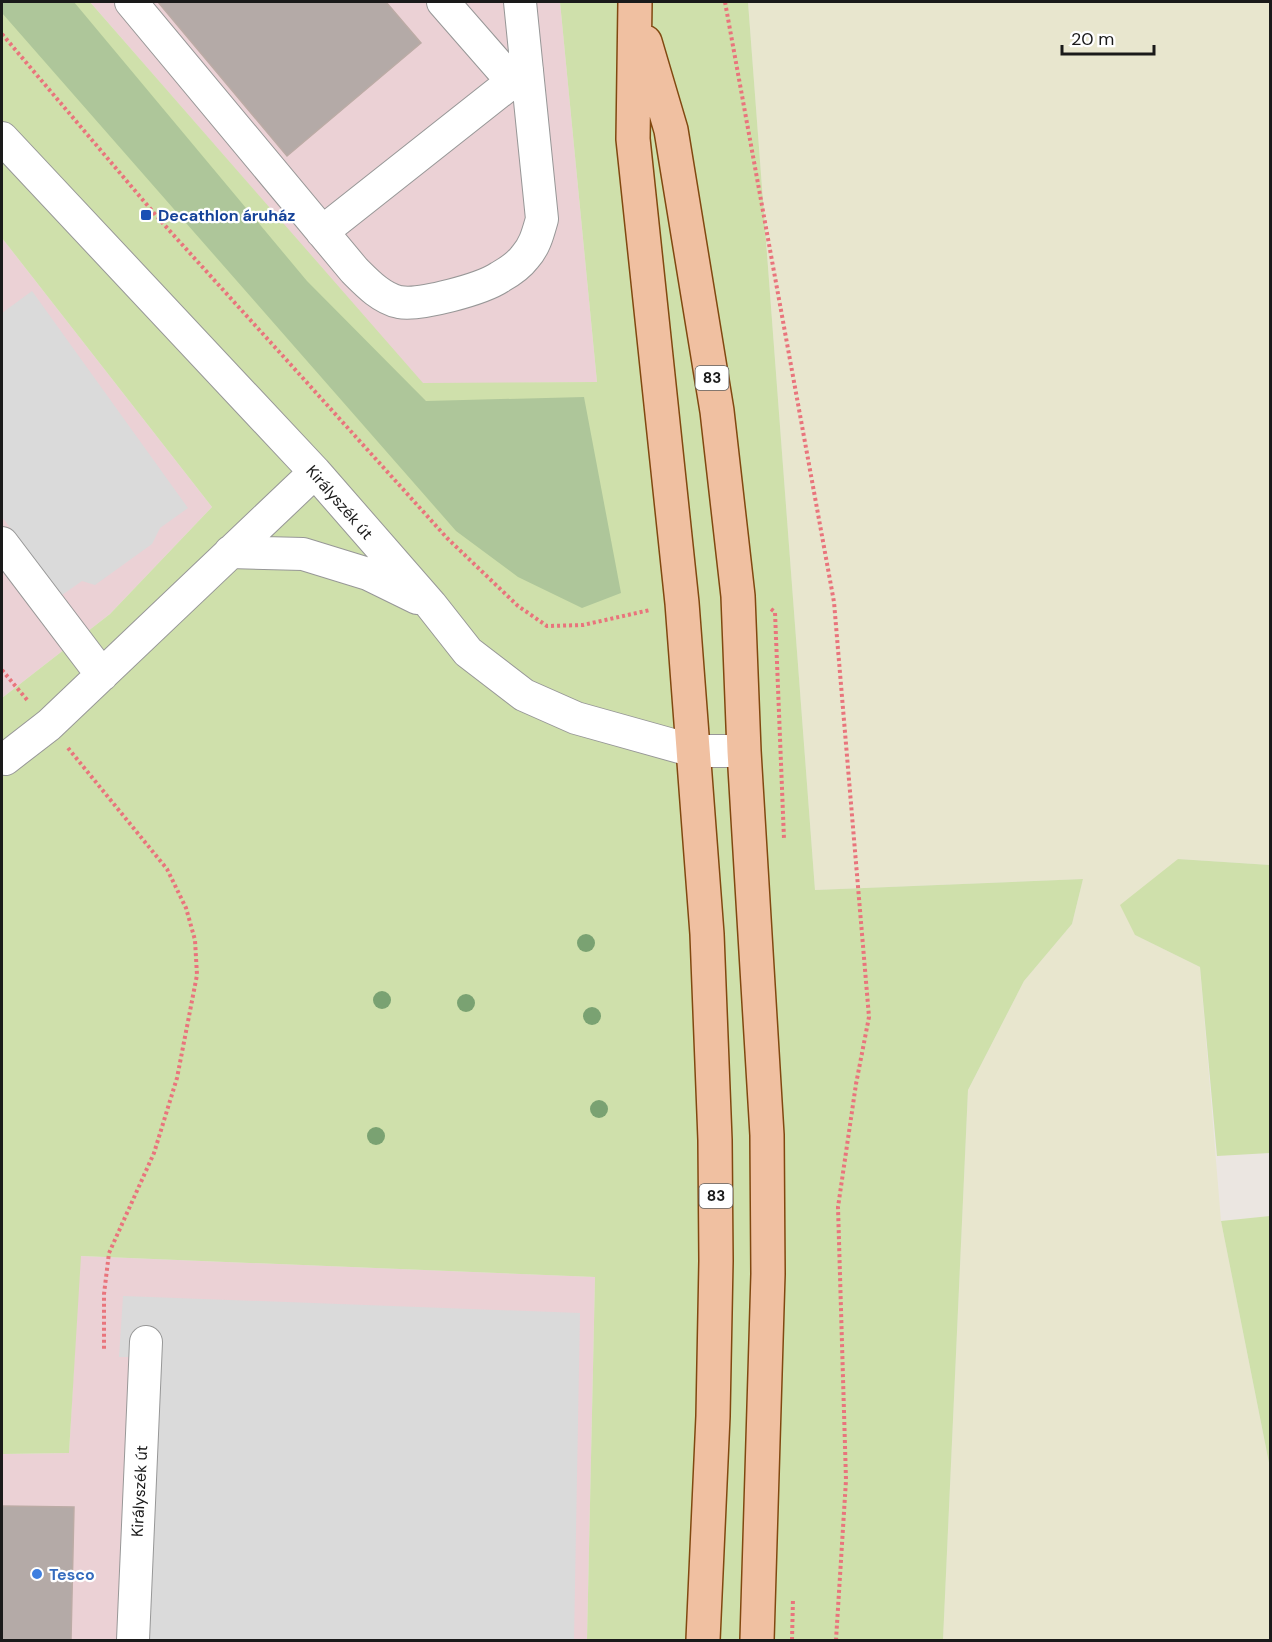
<svg xmlns="http://www.w3.org/2000/svg" width="1272" height="1642" viewBox="0 0 1272 1642" font-family="'DM Sans',sans-serif">
<style>
.commercial{fill:#ebd1d5}
.farmland{fill:#e8e6ce}
.grass{fill:#cfe0ab}
.forest{fill:#aec69a}
.parking{fill:#dadada}
.building{fill:#b4aaa7;stroke:#bbaba5;stroke-width:1.5}
.lines{fill:none;stroke-linecap:round;stroke-linejoin:round}
.minor-casing{stroke:#979797;stroke-width:34}
.major-casing{stroke:#814810;stroke-width:36}
.path{stroke:#e9747c;stroke-width:4;stroke-dasharray:3 3;stroke-linecap:butt}
.minor{stroke:#fff;stroke-width:32}
.major{stroke:#f0c0a1;stroke-width:33}
.tree{fill:#7aa272}
.transit-dot{fill:#1a4fb4;stroke:#fff;stroke-width:2}
.shop-dot{fill:#3f7fe0;stroke:#fff;stroke-width:2}
.labels{text-anchor:middle;stroke-width:4.5;stroke-linejoin:round;paint-order:stroke}
.shield{fill:#fff;stroke:#5f5f5f;stroke-width:1.5}
.shield-label{font-size:15px;font-weight:bold;fill:#1a1a1a}
.transit-label{font-size:16px;font-weight:bold;fill:#164399;stroke:#fff;text-anchor:start}
.street-label{font-size:16px;fill:#1a1a1a;stroke:#fff}
.shop-label{font-size:16px;font-weight:bold;fill:#366cbe;stroke:#fff;text-anchor:start}
</style>
<rect width="100%" height="100%" fill="#ebe6e1"/>
<path class="commercial" d="M90 2H560L597 382 423 384Z
M2 238 212 507 110 614 2 698Z
M80 1256 595 1277 587 1640H2V1454L69 1453Z"/>
<path class="farmland" d="M748 2H1270V865L1178 859 1135 935 1200 967 1221 1221 1270 1468V1640H943L968 1090 1024 981 1072 924 1083 879 815 890Z"/>
<path class="grass" d="M2 2H90L423 383 597 382 560 2H748L815 890 1083 879 1072 924 1024 981 968 1090 943 1640H587L595 1277 81 1256 69 1453 2 1454V698L110 614 212 507 2 238Z
M1178 859 1270 865V1153L1217 1156 1200 967 1135 935 1120 905Z
M1270 1216V1468L1221 1221Z"/>
<path class="forest" d="M2 2H74L307 281 426 401 584 397 621 593 582 608 518 577 456 531 2 13Z"/>
<path class="parking" d="M32 291 188 508 160 528 152 544 95 585 82 581 62 595 2 517V313Z
M123 1296 580 1313 574 1640H126L130 1357H119Z"/>
<path class="building" d="M158 2H386L421 43 287 156Z
M2 1506 74 1507 71 1640H2Z"/>
<g class="lines">
<g class="minor-casing">
<path id="minor" d="M131 2 354 270C367 283 381 298 399 302 420 306 482 289 500 277 509 272 519 265 525 257 535 246 538 233 542 219L520 2
M443 2 512 81
M2 138 315 472 431 605 468 652 524 695 576 718 694 751H744
M322 232 527 70
M2 543 102 675
M230 552 303 554 368 574 417 598
M5 759 49 725 315 472
M133 1640 146 1342"/>
</g>
<g class="major-casing">
<path id="major" d="M635 2 633 139 682 603 707 934 715 1140 716 1261 713 1416 703 1640
M645 42 671 130 717 411 738 596 744 751 767 1135 768 1274 757 1640"/>
</g>
<path class="path" d="M725 2 834 602 869 1017 856 1084 838 1207 846 1480 836 1640
M2 34 159 219 301 376 447 538 518 606 547 626 583 625 650 610
M771 609 775 612 784 839
M2 670 28 701
M68 748 167 869 186 908 195 940 197 975 177 1078 154 1153 109 1253 104 1294V1351
M792 1640 793 1599"/>
<use href="#minor" class="minor"/>
<use href="#major" class="major"/>
</g>
<g class="tree">
<circle cx="586" cy="943" r="9"/>
<circle cx="382" cy="1000" r="9"/>
<circle cx="466" cy="1003" r="9"/>
<circle cx="592" cy="1016" r="9"/>
<circle cx="599" cy="1109" r="9"/>
<circle cx="376" cy="1136" r="9"/>
</g>
<rect class="transit-dot" x="140" y="209" width="12" height="12" rx="3"/>
<circle class="shop-dot" cx="37" cy="1574" r="6"/>
<g class="labels">
<g class="shield">
<rect x="695.5" y="366" width="33" height="24" rx="4.5"/>
<rect x="699.5" y="1184" width="33" height="24" rx="4.5"/>
</g>
<g class="shield-label">
<text x="712" y="383">83</text>
<text x="716" y="1201">83</text>
</g>
<g class="transit-label">
<text x="158" y="221">Decathlon áruház</text>
</g>
<g class="street-label">
<text transform="translate(340 502) rotate(49)" y="6">Királyszék út</text>
<text transform="translate(139 1491) rotate(-87)" y="6">Királyszék út</text>
</g>
<g class="shop-label">
<text x="49" y="1580">Tesco</text>
</g>
</g>
<rect width="1272" height="1642" fill="none" stroke="#1a1a1a" stroke-width="6"/>
<path d="M1062 45v9h92v-9" fill="none" stroke="#1a1a1a" stroke-width="3"/>
<text x="1071" y="45" font-size="18" fill="#1a1a1a" stroke="#ffffff" stroke-width="4.5" paint-order="stroke">20 m</text>
</svg>
